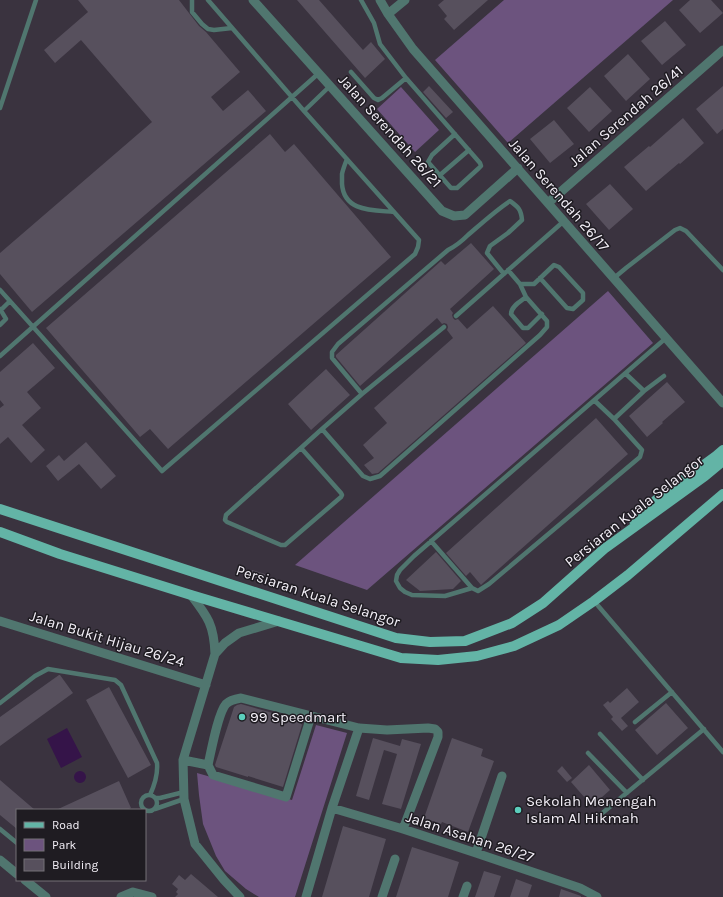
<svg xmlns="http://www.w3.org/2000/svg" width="723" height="897" viewBox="0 0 723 897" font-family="Karla,sans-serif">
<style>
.green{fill:#6c537e}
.water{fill:#351449}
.building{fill:#57505d}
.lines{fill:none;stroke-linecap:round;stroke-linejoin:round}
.service{stroke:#50766f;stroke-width:4.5}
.minor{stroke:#50766f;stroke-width:9}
.primary{stroke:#63b4a6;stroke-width:10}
.poi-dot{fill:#5bcebc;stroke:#1f1c22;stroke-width:1.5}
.labels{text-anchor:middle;stroke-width:3;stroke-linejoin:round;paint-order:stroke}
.street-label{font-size:15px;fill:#f3eff7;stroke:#1f1c22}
.poi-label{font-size:15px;fill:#f3eff7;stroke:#1f1c22;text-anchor:start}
</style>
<rect width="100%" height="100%" fill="#3a333f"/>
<path class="green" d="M504 0H673L508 143 435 60Z
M401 87 439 130 415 152 377 109Z
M608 291 653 343 367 590 295 565Z
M316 725 347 733 295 897H259L246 889 225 871 216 856 203 824 199 795 197 773 292 800Z"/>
<path class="water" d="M67 728 82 757 61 768 47 739Z
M74 777a6 6 0 1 1 12 0a6 6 0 1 1-12 0Z"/>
<path class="building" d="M78 0H179L199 26 206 32 240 72 211 97 223 111 248 90 266 111 32 312 0 274V253L152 122 81 40 55 63 44 50 88 12Z
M297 0H319L363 50 371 42 385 59 365 78Z
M444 0H488L454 30 444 19 447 16 438 5Z
M690 0H711L723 13 700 33 679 10Z
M665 21 686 45 662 65 641 41Z
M628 54 650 79 626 101 604 76Z
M429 86 453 112 446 118 423 92Z
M723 86V129L717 134 696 109Z
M590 87 612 111 589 132 567 108Z
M683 118 704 143 680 164 679 163 646 191 624 167 649 146 650 147Z
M554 120 574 144 550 163 530 139Z
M270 134 285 152 294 144 391 257 168 449 150 429 140 437 46 328Z
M610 184 633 209 609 230 586 204Z
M471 243 494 269 450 309 453 313 452 315 453 318 455 320 458 319 467 329 493 306 526 343 378 473 372 474 364 465 374 458 363 445 387 423 374 408 453 338 447 330 448 327 447 324 444 323 442 324 437 318 360 386 336 357V355L441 261 445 265Z
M33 343 55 368 27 392 41 408 22 425 45 450 31 463 8 437 0 444V408L4 405 0 400V372Z
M326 369 350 395 311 430 288 404Z
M667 382 685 402 662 422 663 423 647 437 629 416Z
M596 418 628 454 483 583 481 585 470 572 466 576 446 553Z
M86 442 116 476 101 489 79 464 58 481 46 466 59 455 64 461Z
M436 552 461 581 453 589 420 591 406 580Z
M252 570 265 574 263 580 250 576Z
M59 675H60L73 693 0 746V717Z
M109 687 151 765 128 778 86 700Z
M627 688 639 702 621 718 628 726 622 731 611 719 613 717 603 705 608 701 610 703Z
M666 703 688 728 657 755 635 730Z
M241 704 269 712 300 722 302 725 283 787 248 776V777L216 767 215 765 234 707 237 705Z
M373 738 400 746 402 739 421 744 401 809 382 804 397 754 384 750 369 800 356 796Z
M452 738 483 749 481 756 494 761 468 832 442 822 441 824 424 818Z
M589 765 610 790 592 806 571 782Z
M562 766 572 778 567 782 557 771Z
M0 780 35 810H17V829L0 815Z
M119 781 131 808 127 810H56Z
M343 826 386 839 369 897H322Z
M412 847 459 862 448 897H396Z
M484 871 501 876 494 897H475Z
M191 874 218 897H175L178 894 176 892 178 889 172 884 179 875 185 880Z
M516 879 532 885 528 897H510Z
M561 889 581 896V897H559Z"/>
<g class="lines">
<path class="service" d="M192 0V12L202 24 208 29 214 30 232 28
M361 0 374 23 380 44 406 78 480 163 481 166 479 168 457 188H451L428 162 432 155 455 134
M351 72 374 98 378 100 382 98 406 78
M0 108 36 0
M304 111 330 86
M347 159C345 164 343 169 342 174 342 177 342 181 342 184 344 212 373 210 394 212
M440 175 469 150
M508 270 520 284H534L554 265 559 267 583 293V300L573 309 567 308 540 278
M614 278 626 268 675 230 680 228 686 231 723 270
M0 290 162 471 415 254 418 247 419 240 304 111 208 0
M526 297C521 301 511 306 511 314L523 328H528L542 314
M0 309 6 319 0 325
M1 310 10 301
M456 316 564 221
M444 327 362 394 322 429 363 476 370 479 380 476 540 335 547 327V321L526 297 520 284
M0 356 319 73
M644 391 664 376
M362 394 332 358V352L338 344 448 250C456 246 462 241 468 235 482 223 495 211 510 201 518 207 521 209 522 220L508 233 490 246 487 253 504 274
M595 401 614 419 644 391 626 374
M301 448 341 493 342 495 341 497 285 545H281L227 522 225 520 226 515 322 429
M431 541 472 588 478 591 489 584 640 457 642 450 614 419
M472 588 445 596 412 595 405 592 400 588 396 581 397 575 400 570 414 556 666 338
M594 601 723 752
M0 703 35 676 48 669 115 680 121 685 157 763C158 774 155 784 150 795
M635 722 672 692
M600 734 643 780
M588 753 627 793
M141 803a8 8 0 1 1 16 0a8 8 0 1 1-16 0Z
M156 798H160L184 792
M155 809 184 799
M600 815 704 729
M0 829 17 843"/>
<path class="minor" d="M253 0 442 211 454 216 465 215 518 168
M380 0 388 14 413 49 723 403
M388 14 405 0
M548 203 723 50
M191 595C208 617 214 625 215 654L183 760 184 799 195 844 224 880 240 897
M0 621 206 685
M215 654 225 643 239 633 279 621
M183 760 208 765
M208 765C211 752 218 713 226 704 230 700 235 699 241 698L359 728 387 730 428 728 435 729 438 732V737L403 829
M208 765 213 775 286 797 311 716
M332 808 403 829 476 853 580 888 597 897
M476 853 502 776
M0 860 17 874
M25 880 46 897
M121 897 133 892 152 897
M306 897 332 808 359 728
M382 897 395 859
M463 897 467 886"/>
<path class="primary" d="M0 509 396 638 430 642 465 641 512 623 543 603 604 549 705 476 723 461
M634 521 656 500 716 456 723 450
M0 532 60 554 191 595 401 658 438 660 477 656 514 646 559 625 594 601 628 575 723 494"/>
</g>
<g class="poi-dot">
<circle cx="242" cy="717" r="4"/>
<circle cx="518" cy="810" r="4"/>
</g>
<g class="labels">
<g class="street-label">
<text transform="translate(626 116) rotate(-41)" y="5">Jalan Serendah 26/41</text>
<text transform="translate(390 131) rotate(48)" y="5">Jalan Serendah 26/21</text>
<text transform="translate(559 195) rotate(49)" y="5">Jalan Serendah 26/17</text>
<text transform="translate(634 511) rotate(-38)" y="5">Persiaran Kuala Selangor</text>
<text transform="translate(318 596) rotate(18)" y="5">Persiaran Kuala Selangor</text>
<text transform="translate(107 639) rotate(17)" y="5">Jalan Bukit Hijau 26/24</text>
<text transform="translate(470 837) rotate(18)" y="5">Jalan Asahan 26/27</text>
</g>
<g class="poi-label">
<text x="250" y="722">99 Speedmart</text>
<text x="526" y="806">Sekolah Menengah<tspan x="526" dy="17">Islam Al Hikmah</tspan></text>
</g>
</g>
<rect x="16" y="809" width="130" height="72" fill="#1f1c22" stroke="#747077"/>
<rect x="24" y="822" width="20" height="6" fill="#63b4a6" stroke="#747077"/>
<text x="52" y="829" font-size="12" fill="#f3eff7">Road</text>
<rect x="24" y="839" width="20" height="12" fill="#6c537e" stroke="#747077"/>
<text x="52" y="849" font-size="12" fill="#f3eff7">Park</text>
<rect x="24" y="859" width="20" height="12" fill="#57505d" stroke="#747077"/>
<text x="52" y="869" font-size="12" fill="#f3eff7">Building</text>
</svg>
